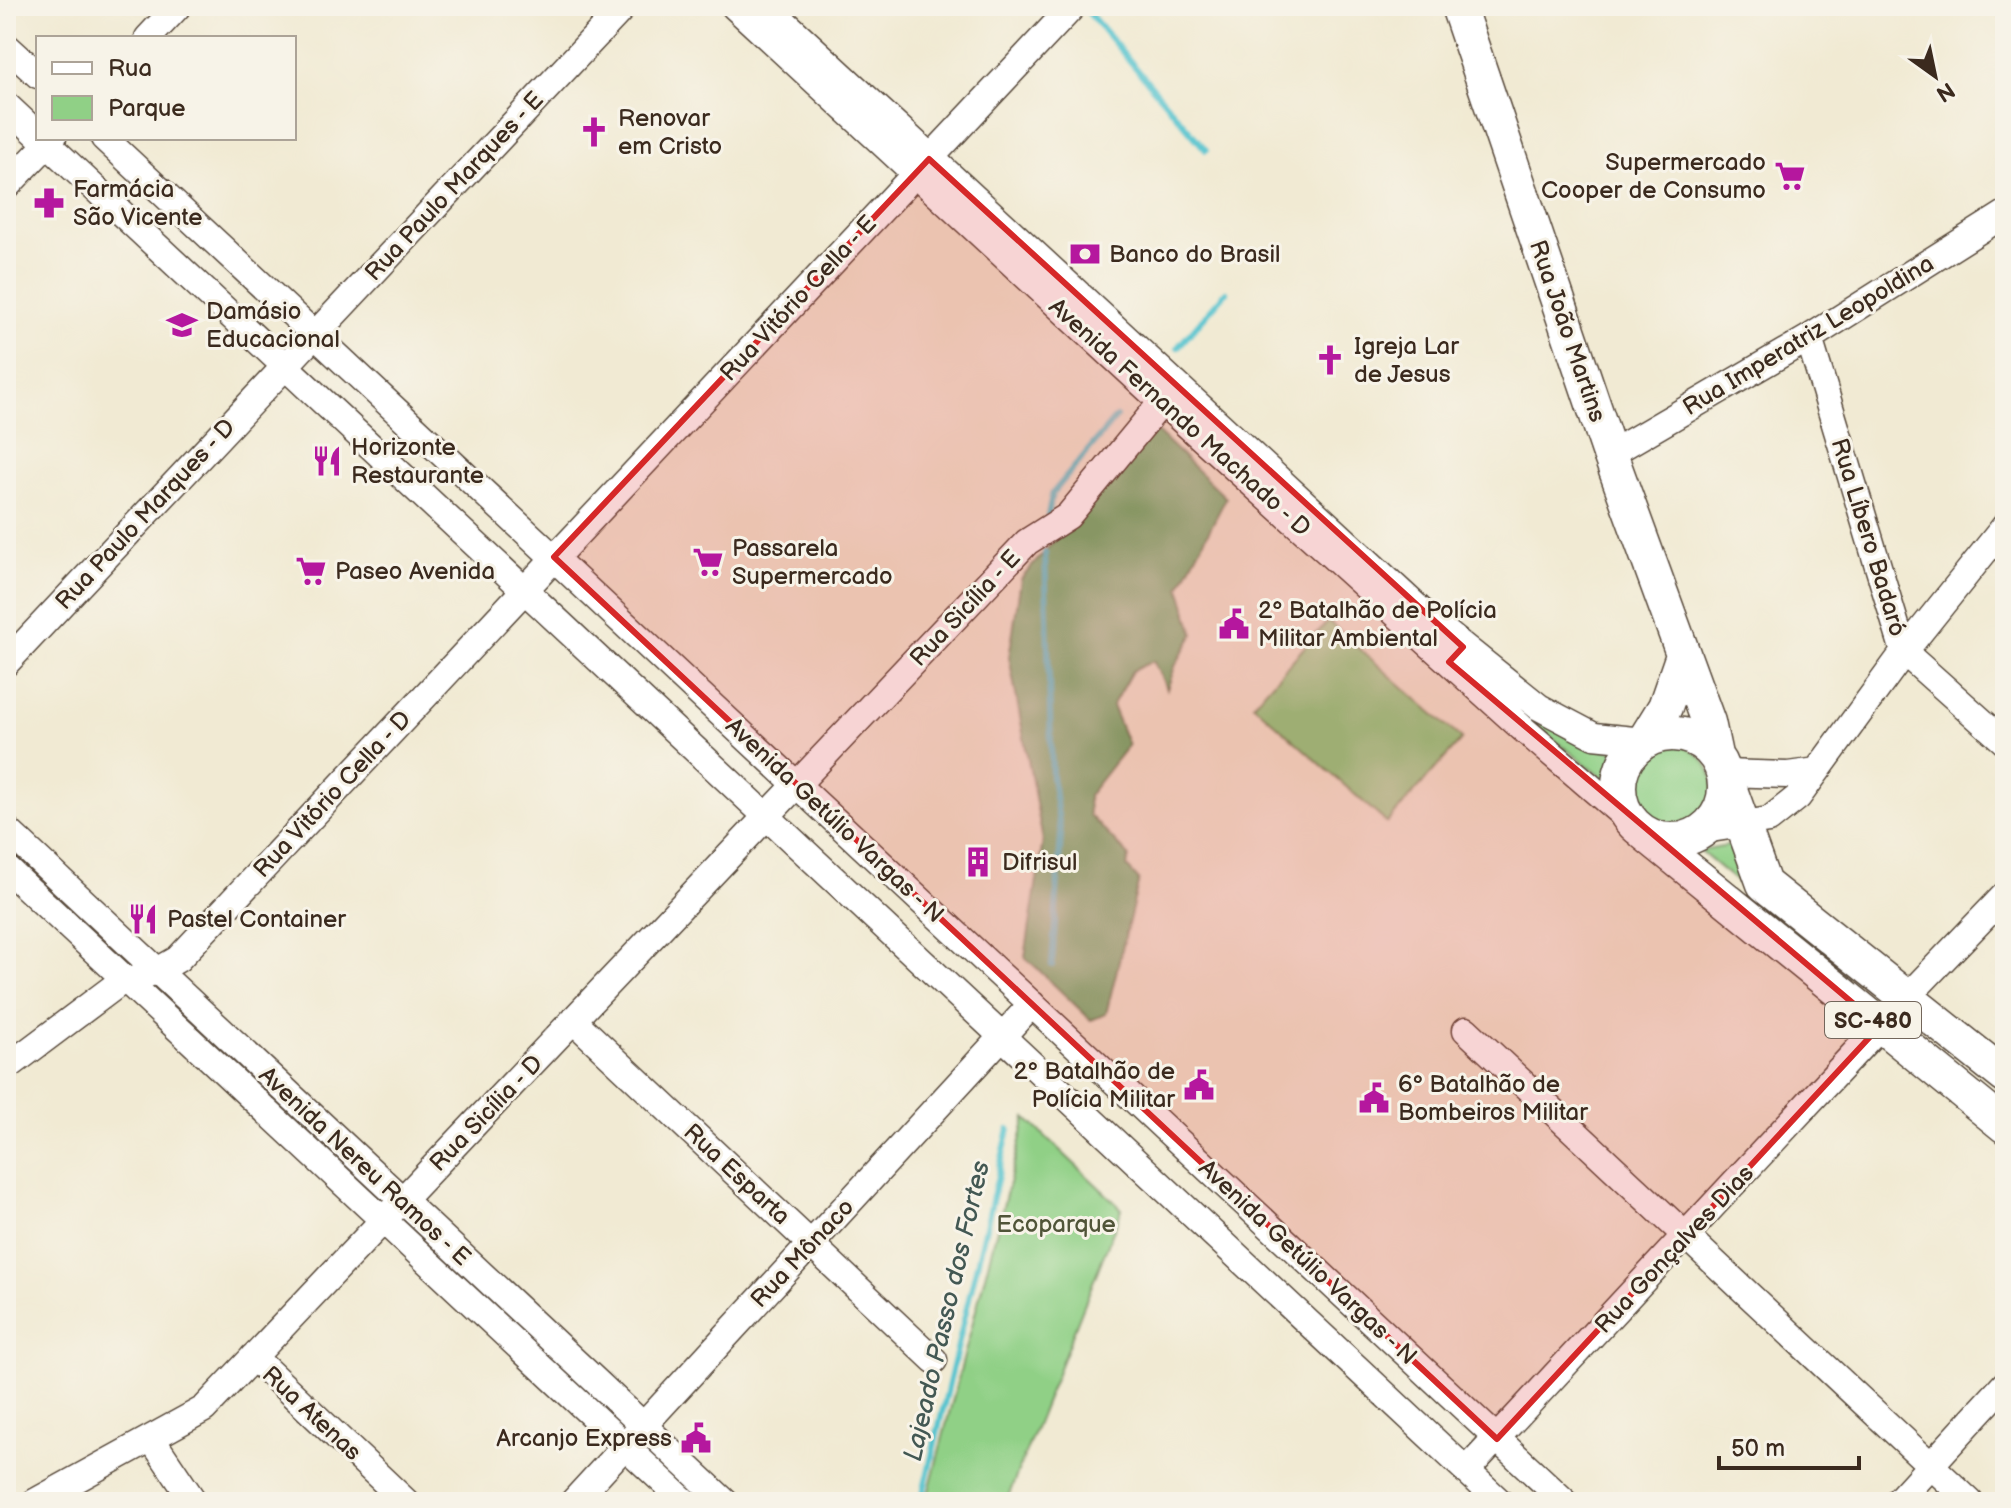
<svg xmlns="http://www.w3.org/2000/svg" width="2011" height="1508" viewBox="0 0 2011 1508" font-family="'Balsamiq Sans',sans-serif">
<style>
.green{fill:#90d086;stroke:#667d52;stroke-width:2}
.forest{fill:#74b273;stroke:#586e48;stroke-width:2}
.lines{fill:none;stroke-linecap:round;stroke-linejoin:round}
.stream{stroke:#57c4cf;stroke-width:6}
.minor-casing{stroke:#564739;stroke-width:29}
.major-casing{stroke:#564739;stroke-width:37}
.minor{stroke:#fff;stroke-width:26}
.major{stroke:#fff;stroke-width:34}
.marked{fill:#d62828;fill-opacity:0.2;stroke:#d62828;stroke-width:6;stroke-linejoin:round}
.labels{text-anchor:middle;stroke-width:6;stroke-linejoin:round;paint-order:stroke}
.shield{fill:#f7f3e8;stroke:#73665b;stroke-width:2}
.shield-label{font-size:22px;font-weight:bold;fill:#3b2a1e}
.poi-label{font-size:24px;fill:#3b2a1e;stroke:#f7f3e8;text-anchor:start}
.street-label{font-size:24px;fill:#3b2a1e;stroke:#f7f3e8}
.park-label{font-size:24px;fill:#505438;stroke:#f7f3e8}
.water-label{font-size:26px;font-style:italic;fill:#435853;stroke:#f7f3e8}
</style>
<rect width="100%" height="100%" fill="#f7f3e8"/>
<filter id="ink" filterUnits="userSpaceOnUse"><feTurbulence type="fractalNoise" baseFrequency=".0125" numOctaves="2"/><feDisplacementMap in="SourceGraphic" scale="16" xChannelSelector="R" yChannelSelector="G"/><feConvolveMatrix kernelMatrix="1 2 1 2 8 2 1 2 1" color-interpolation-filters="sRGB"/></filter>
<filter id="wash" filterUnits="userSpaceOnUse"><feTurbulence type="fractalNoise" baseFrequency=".006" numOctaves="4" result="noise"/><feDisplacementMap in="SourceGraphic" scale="32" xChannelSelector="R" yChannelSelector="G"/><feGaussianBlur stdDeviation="1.8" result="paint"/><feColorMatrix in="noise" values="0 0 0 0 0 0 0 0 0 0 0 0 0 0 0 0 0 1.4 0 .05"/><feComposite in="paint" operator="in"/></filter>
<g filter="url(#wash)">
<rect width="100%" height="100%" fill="#f1ead3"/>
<path class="green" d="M1328 621 1462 739 1387 823 1253 704Z
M1543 721 1580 744 1619 752 1610 783 1538 727Z
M1627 787a43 43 0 1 1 86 0a43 43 0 1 1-86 0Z
M1733 845 1747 878 1742 886 1700 851Z
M1026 1118 1122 1209 1006 1502H926Z"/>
<path class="forest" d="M1152 427 1226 498 1180 587 1194 634 1176 664 1167 689 1153 661 1132 671 1112 706 1128 745 1088 796 1089 815 1129 856 1127 867 1139 880 1106 1014 1091 1020 1025 957 1043 841 1009 657 1021 579Z"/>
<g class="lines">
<path class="stream" d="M1088 12 1206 150
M1178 347 1226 292
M1048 515 1052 494 1116 417
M1045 552 1052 777 1061 835 1052 965
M921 1502 1009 1129"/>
</g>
</g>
<g filter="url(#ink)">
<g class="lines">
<g class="minor-casing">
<path id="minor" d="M734 6 1162 402 1522 728 1630 821
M767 6 1433 622 1539 707 1594 736 1644 741
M148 38 178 6
M6 46 38 75
M6 105 38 135
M41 138 1500 1502
M104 138 1565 1502
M6 187 53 138
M1809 338 1904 652 2005 742
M1610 454 1809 338 2005 214
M6 663 624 6
M1724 773 1788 775 1817 771
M6 829 725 1502
M1704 830 1769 820 1798 797 1904 652 2005 526
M6 868 685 1502
M1906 998 2005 895
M574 1021 934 1360
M1466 1030 1970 1502
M6 1068 118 984 157 971 178 959 1073 6
M253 1357 406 1502
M151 1438 194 1502
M1466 1471 1880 1026
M35 1502 204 1409 1027 542 1068 516 1162 402
M573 1502 1032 1004
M1897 1502 2005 1384"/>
</g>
<g class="major-casing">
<path id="major" d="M1458 6 1610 454 1708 722 1715 755
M1619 787a53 53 0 1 1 106 0a53 53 0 1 1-106 0Z
M1644 741 1665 707 1683 655
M1724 773 1764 884 2005 1076
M1644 833 2005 1126"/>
</g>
<use href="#minor" class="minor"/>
<use href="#major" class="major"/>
</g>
</g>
<path class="marked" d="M929 159 1463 647 1449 662 1880 1026 1497 1439 554 557Z"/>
<defs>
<g id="church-bare" transform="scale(2.4)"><path d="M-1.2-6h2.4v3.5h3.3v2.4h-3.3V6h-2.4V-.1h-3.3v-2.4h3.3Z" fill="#b5179e" stroke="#f7f3e8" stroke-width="2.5" paint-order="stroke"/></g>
<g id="supermarket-bare" transform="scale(2.4)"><path d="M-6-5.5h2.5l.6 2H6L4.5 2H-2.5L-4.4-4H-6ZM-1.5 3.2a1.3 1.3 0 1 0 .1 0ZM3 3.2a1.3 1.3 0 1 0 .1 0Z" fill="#b5179e" stroke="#f7f3e8" stroke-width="2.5" paint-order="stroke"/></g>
<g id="pharmacy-bare" transform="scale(2.4)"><path d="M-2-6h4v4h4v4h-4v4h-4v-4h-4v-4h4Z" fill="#b5179e" stroke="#f7f3e8" stroke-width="2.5" paint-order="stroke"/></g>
<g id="bank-bare" transform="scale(2.4)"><path d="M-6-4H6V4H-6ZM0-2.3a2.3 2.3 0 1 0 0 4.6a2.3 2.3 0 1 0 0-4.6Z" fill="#b5179e" stroke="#f7f3e8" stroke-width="2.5" paint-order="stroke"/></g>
<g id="university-bare" transform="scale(2.4)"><path d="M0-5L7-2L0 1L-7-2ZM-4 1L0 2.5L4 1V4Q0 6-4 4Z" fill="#b5179e" stroke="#f7f3e8" stroke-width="2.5" paint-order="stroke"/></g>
<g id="restaurant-bare" transform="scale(2.4)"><path d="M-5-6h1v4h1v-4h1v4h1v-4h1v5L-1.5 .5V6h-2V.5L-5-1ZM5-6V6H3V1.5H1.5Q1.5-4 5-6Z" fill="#b5179e" stroke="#f7f3e8" stroke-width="2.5" paint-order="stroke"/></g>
<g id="civic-bare" transform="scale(2.4)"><path d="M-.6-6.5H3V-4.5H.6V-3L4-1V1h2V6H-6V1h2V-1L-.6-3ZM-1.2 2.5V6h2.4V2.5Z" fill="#b5179e" stroke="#f7f3e8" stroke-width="2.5" paint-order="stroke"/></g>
<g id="building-bare" transform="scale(2.4)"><path d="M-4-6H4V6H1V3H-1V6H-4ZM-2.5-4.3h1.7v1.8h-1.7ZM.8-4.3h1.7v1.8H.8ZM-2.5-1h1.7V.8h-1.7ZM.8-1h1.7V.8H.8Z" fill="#b5179e" stroke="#f7f3e8" stroke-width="2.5" paint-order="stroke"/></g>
</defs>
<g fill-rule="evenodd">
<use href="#church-bare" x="594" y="132"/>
<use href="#supermarket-bare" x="1790" y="176"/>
<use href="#pharmacy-bare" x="49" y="203"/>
<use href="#bank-bare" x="1085" y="254"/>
<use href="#university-bare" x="182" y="325"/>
<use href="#church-bare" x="1330" y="360"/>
<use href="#restaurant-bare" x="327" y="461"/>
<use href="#supermarket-bare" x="708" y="562"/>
<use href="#supermarket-bare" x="311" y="571"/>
<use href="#civic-bare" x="1234" y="624"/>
<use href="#building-bare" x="978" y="862"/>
<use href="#restaurant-bare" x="143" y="919"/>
<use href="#civic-bare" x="1199" y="1085"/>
<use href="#civic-bare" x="1374" y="1098"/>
<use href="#civic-bare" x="696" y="1438"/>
</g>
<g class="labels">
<rect class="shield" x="1825" y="1002" width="96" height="36" rx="6"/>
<g class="shield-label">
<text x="1873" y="1028">SC-480</text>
</g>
<g class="poi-label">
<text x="618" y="126">Renovar<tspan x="618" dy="28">em Cristo</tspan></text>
<text x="1766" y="170" text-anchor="end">Supermercado<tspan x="1766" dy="28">Cooper de Consumo</tspan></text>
<text x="73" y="197">Farmácia<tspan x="73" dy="28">São Vicente</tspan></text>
<text x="1109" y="262">Banco do Brasil</text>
<text x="206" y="319">Damásio<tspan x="206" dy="28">Educacional</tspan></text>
<text x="1354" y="354">Igreja Lar<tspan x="1354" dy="28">de Jesus</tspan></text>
<text x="351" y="455">Horizonte<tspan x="351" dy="28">Restaurante</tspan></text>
<text x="732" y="556">Passarela<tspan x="732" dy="28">Supermercado</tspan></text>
<text x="335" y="579">Paseo Avenida</text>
<text x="1258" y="618">2º Batalhão de Polícia<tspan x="1258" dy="28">Militar Ambiental</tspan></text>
<text x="1002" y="870">Difrisul</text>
<text x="167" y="927">Pastel Container</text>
<text x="1175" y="1079" text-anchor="end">2º Batalhão de<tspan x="1175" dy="28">Polícia Militar</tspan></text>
<text x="1398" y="1092">6º Batalhão de<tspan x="1398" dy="28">Bombeiros Militar</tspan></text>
<text x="672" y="1446" text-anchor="end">Arcanjo Express</text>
</g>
<g class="street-label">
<text transform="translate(454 186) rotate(-47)" y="8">Rua Paulo Marques - E</text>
<text transform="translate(798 298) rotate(-47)" y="8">Rua Vitório Cella - E</text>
<text transform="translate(1568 331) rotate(71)" y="8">Rua João Martins</text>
<text transform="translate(1808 335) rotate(-31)" y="8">Rua Imperatriz Leopoldina</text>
<text transform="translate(1180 417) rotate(42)" y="8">Avenida Fernando Machado - D</text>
<text transform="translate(145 514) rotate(-47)" y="8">Rua Paulo Marques - D</text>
<text transform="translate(1869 537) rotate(73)" y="8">Rua Líbero Badaró</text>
<text transform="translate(965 608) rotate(-47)" y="8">Rua Sicília - E</text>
<text transform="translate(332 794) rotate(-47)" y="8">Rua Vitório Cella - D</text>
<text transform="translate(835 820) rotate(43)" y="8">Avenida Getúlio Vargas - N</text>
<text transform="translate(486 1113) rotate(-46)" y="8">Rua Sicília - D</text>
<text transform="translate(365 1166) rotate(43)" y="8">Avenida Nereu Ramos - E</text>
<text transform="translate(737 1174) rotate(43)" y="8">Rua Esparta</text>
<text transform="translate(1674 1249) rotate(-47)" y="8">Rua Gonçalves Dias</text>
<text transform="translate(802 1253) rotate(-47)" y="8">Rua Mônaco</text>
<text transform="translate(1308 1262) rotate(43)" y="8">Avenida Getúlio Vargas - N</text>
<text transform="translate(312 1413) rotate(43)" y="8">Rua Atenas</text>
</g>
<g class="park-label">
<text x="1056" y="1232">Ecoparque</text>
</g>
<g class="water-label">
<text transform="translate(946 1311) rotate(-77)" y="9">Lajeado Passo dos Fortes</text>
</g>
</g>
<rect width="2011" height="1508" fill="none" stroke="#f7f3e8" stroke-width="32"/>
<rect x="36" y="36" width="260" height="104" fill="#f7f3e8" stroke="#aca397" stroke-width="2"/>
<rect x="52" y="62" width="40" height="12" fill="#ffffff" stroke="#aca397" stroke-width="2"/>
<text x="108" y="76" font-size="24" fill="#3b2a1e">Rua</text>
<rect x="52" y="96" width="40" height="24" fill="#90d086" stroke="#aca397" stroke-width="2"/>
<text x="108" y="116" font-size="24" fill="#3b2a1e">Parque</text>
<g transform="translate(1935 76) rotate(147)" stroke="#f7f3e8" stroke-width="6" paint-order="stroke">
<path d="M0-6L14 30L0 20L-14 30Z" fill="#3b2a1e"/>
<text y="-12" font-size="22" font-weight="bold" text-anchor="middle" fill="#3b2a1e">N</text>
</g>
<path d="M1719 1456v12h140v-12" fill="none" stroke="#3b2a1e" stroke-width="4"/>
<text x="1731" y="1456" font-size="24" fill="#3b2a1e" stroke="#f7f3e8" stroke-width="6" paint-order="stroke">50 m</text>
</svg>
